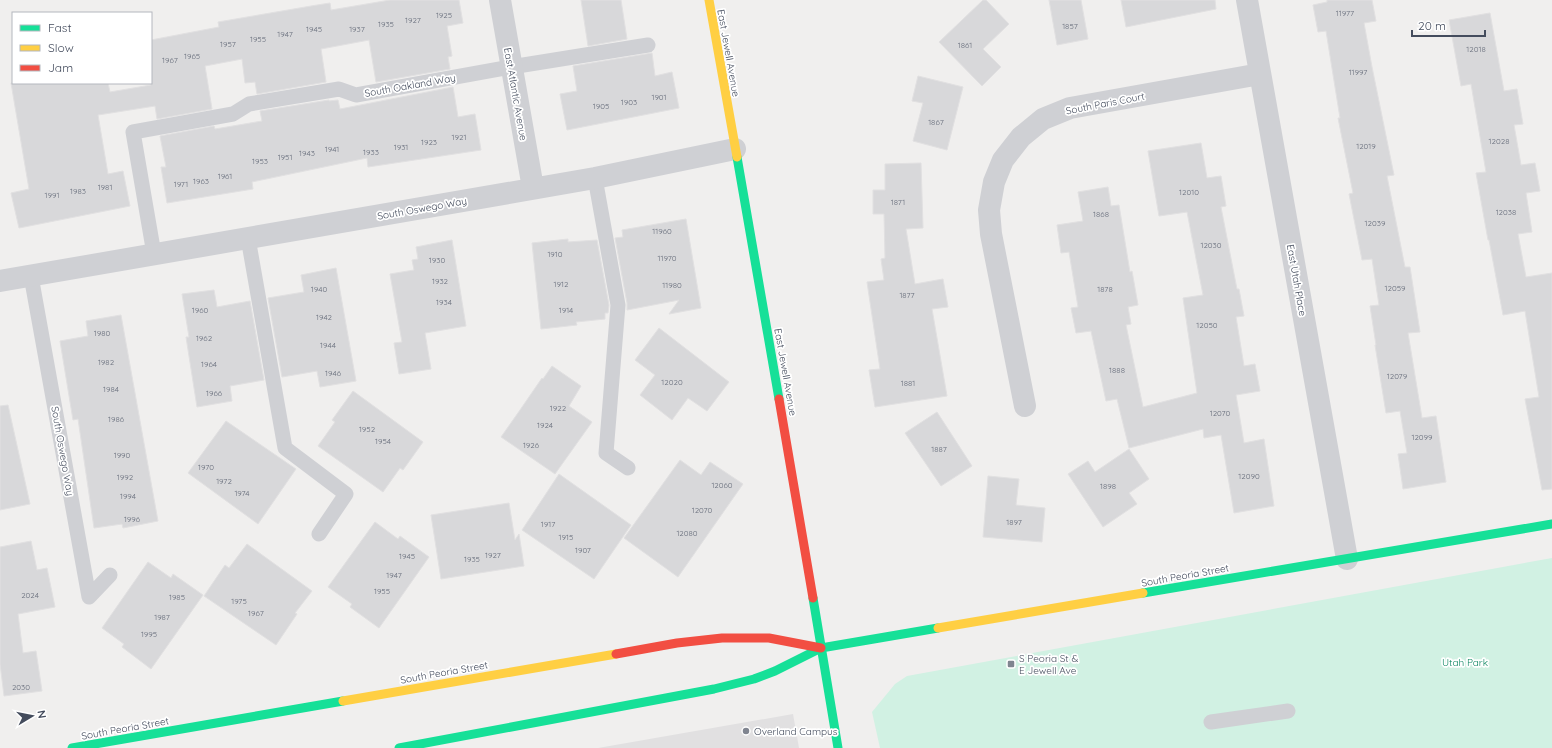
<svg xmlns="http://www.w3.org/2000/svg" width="1552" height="748" viewBox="0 0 1552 748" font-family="Quicksand,sans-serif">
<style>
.education{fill:#e1e0e1}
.green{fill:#d1f1e3}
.building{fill:#d8d8da;stroke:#e1e0e1}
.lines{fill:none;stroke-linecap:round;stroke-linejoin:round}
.lane{stroke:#cfd0d4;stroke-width:15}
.street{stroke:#cfd0d4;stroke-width:22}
.fast{stroke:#16e098;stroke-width:9}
.slow{stroke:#ffcf43;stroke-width:9}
.jam{stroke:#f24e42;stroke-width:9}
.poi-dot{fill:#808590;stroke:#fff;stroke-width:1.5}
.labels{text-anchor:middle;stroke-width:3.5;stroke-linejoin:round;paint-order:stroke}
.number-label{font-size:8px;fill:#6a707e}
.street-label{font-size:10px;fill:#444c5d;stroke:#fff}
.poi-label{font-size:10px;fill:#444c5d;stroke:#fff;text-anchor:start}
.park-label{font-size:10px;fill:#0d8661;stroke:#fff}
</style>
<rect width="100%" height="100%" fill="#f0efee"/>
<path class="education" d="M793 714 799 748H598Z"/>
<path class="green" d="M1552 558V748H880L872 712 895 684 907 676Z"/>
<path class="building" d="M390 0H459L463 23 447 26 452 56 448 57 450 69 376 82 369 40 321 49 326 82 257 94 255 82 245 83 242 59 205 66 212 109 157 119 155 106 98 115 108 174 123 171 130 206 19 228 11 193 29 189 11 83H108L110 92 151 85V40L219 27 218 22 311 6 330 3 331 10Z
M581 0H621L627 39 588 46Z
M983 0H986L1009 24 983 49 1001 67 982 86 939 42Z
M1049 0H1081L1088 39 1057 45Z
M1121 0H1215L1216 9 1126 27Z
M1327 0H1372L1376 21 1364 23 1372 67 1394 175 1387 176 1405 267H1410L1420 332 1408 333 1422 418 1436 416 1446 482 1403 489 1398 454 1407 453 1400 411 1386 413 1375 345H1376L1370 306 1379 305 1372 259 1362 260 1349 194 1353 193 1338 118H1340L1326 31 1318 32 1313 5 1327 2Z
M1490 13 1504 91 1517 89 1523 124 1514 125 1521 165 1535 163 1540 191 1526 193 1532 232 1518 234 1526 277 1552 273V489L1542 490 1525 399 1539 397 1525 311 1503 315 1489 240H1488L1476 173 1486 172 1471 84 1461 86 1449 20Z
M652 53 655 76 672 72 679 108 567 130 560 94 577 91 573 66Z
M918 76 963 87 947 150 913 141 923 103 912 101Z
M453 87 458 117 475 114 481 150 368 167 367 158 252 182 253 189 167 203 161 167H166L160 136 214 126 215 129 262 121 260 111 329 100V101L338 100 340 109Z
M1201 143 1207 178 1221 176 1226 206 1221 207 1237 289H1239L1244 316 1236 317 1244 366 1255 364 1260 391 1236 395 1244 443 1264 439 1274 506 1234 513 1221 435 1204 438 1203 429 1129 448 1117 399 1106 401 1091 331 1076 333 1071 308 1078 307 1069 252 1061 253 1057 225 1083 221 1078 192 1108 187 1111 206 1119 205 1130 272 1132 271 1138 305 1128 307 1131 324 1126 325 1143 407 1197 393 1183 298 1203 295 1187 212 1159 216 1148 151Z
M921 163 923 228 906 229 915 284 943 279 948 307 932 309 947 396 875 407 869 370 880 369 867 282 884 280 881 259 885 258 884 214H873V190H885V164Z
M686 219 701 308 669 314 679 300 627 310V303L615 238 623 237 622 230Z
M568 239V242L597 240 609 305 608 313H605V319L576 322 577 325 541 329 532 243Z
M452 240 466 326 425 333 431 369 399 374 394 343 402 342 390 274 414 270 412 260 418 259 416 247Z
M336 268 356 381 320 387 317 371 282 377 268 298 304 292 301 275Z
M214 290 217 307 250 301 264 380 230 386 232 401 197 407 186 337H189L182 294Z
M121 315 158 521 123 528 122 524 94 528 78 419 73 420 60 341 88 336 86 321Z
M659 328 729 382 707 411 688 398 672 420 640 395 655 375 635 360Z
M552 366 581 386 569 406 592 422 555 474 501 437 520 410 542 378 543 379Z
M353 391 423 442 403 470 400 468 383 492 318 446 335 422 332 420Z
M8 405 30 504 0 510V406Z
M937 412 972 466 941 486 905 433Z
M226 421 296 469 258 524 188 473Z
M1129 449 1149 479 1129 493 1137 504 1103 527 1068 474 1088 461 1095 472Z
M680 460 701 475 710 462 743 484 678 577 624 538Z
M559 474 631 525 594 579 522 530Z
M988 476 1019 479 1016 505 1045 508 1042 542 983 537Z
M509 503 515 540 519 534 524 566 441 579 431 515Z
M375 522 398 539 400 536 429 557 379 628 350 607 352 604 328 587Z
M31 541 37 570 47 568 55 607 18 614 23 653 36 651 42 691 4 696 0 664V547Z
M247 544 312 591 295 613 297 614 276 645 204 596 225 565 229 568Z
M148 562 171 578 173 574 203 595 151 669 122 647 124 644 102 628Z"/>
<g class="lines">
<path class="lane" d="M595 178 618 305 606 453 628 468
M248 238 285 448 346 494 319 534
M154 254 133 132 233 114 249 104 339 89 356 95 511 67 648 45
M31 276 89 597 110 575
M1211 722 1288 711"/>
<path class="street" d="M500 0 533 188
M1247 0 1347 559
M0 281 595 178 735 149
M1025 406 991 234 989 210 994 182 1003 160 1021 137 1043 119 1070 108 1260 74"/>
<path class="fast" d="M737 157 779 399
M1143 593 1552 524
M813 598 838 748
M72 748 343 701
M399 748 714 689 754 679 775 671 821 648 938 628"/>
<path class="slow" d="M709 0 737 157
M938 628 1143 593
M343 701 616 654"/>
<path class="jam" d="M779 399 813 598
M616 654 677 643 722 638H769L821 648"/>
</g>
<g class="poi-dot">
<rect x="1007" y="660" width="8" height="8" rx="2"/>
<circle cx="746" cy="731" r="4"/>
</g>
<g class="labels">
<g class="number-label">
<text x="1345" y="16">11977</text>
<text x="444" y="18">1925</text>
<text x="413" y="23">1927</text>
<text x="386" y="27">1935</text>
<text x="1070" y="29">1857</text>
<text x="314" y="32">1945</text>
<text x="357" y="32">1937</text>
<text x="285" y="37">1947</text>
<text x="258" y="42">1955</text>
<text x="228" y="47">1957</text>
<text x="965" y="48">1861</text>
<text x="1476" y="52">12018</text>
<text x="192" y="59">1965</text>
<text x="170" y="63">1967</text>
<text x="1358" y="75">11997</text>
<text x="659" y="100">1901</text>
<text x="629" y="105">1903</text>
<text x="601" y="109">1905</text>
<text x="936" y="125">1867</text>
<text x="459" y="140">1921</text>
<text x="1499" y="144">12028</text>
<text x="429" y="145">1923</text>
<text x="1366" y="149">12019</text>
<text x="401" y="150">1931</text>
<text x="332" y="152">1941</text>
<text x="371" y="155">1933</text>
<text x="307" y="156">1943</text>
<text x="285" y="160">1951</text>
<text x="260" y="164">1953</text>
<text x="225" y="179">1961</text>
<text x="201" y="184">1963</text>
<text x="181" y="187">1971</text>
<text x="105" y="190">1981</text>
<text x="78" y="194">1983</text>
<text x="1189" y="195">12010</text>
<text x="52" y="198">1991</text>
<text x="898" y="205">1871</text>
<text x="1506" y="215">12038</text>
<text x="1101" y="217">1868</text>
<text x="1375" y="226">12039</text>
<text x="662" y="234">11960</text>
<text x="1211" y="248">12030</text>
<text x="555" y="257">1910</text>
<text x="667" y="261">11970</text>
<text x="437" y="263">1930</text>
<text x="440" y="284">1932</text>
<text x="561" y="287">1912</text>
<text x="672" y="288">11980</text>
<text x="1395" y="291">12059</text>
<text x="319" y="292">1940</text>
<text x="1105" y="292">1878</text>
<text x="907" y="298">1877</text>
<text x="444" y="305">1934</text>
<text x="200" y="313">1960</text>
<text x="566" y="313">1914</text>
<text x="324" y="320">1942</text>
<text x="1207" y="328">12050</text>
<text x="102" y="336">1980</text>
<text x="204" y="341">1962</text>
<text x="328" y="348">1944</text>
<text x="106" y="365">1982</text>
<text x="209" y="367">1964</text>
<text x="1117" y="373">1888</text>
<text x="333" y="376">1946</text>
<text x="1397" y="379">12079</text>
<text x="672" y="385">12020</text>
<text x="908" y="386">1881</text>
<text x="111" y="392">1984</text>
<text x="214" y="396">1966</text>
<text x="558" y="411">1922</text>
<text x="1220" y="416">12070</text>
<text x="116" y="422">1986</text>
<text x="545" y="428">1924</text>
<text x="367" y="432">1952</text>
<text x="1422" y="440">12099</text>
<text x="383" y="444">1954</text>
<text x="531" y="448">1926</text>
<text x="939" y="452">1887</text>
<text x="122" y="458">1990</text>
<text x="206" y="470">1970</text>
<text x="1249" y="479">12090</text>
<text x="125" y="480">1992</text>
<text x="224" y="484">1972</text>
<text x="722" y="488">12060</text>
<text x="1108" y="489">1898</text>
<text x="242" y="496">1974</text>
<text x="128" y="499">1994</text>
<text x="702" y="513">12070</text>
<text x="132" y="522">1996</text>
<text x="1014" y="525">1897</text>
<text x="548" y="527">1917</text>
<text x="687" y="536">12080</text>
<text x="566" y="540">1915</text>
<text x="583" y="553">1907</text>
<text x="493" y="558">1927</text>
<text x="407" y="559">1945</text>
<text x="472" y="562">1935</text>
<text x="394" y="578">1947</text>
<text x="382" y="594">1955</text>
<text x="30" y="598">2024</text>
<text x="177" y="600">1985</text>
<text x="239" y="604">1975</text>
<text x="256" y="616">1967</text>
<text x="162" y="620">1987</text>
<text x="149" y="637">1995</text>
<text x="21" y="690">2030</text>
</g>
<g class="street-label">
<text transform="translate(729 53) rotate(80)" y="4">East Jewell Avenue</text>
<text transform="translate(410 85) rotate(-10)" y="4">South Oakland Way</text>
<text transform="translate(516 94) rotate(80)" y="4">East Atlantic Avenue</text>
<text transform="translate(1105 103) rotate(-11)" y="4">South Paris Court</text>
<text transform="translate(422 208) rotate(-10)" y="4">South Oswego Way</text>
<text transform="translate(1297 280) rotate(80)" y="4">East Utah Place</text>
<text transform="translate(786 372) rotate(80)" y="4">East Jewell Avenue</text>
<text transform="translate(63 451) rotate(80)" y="4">South Oswego Way</text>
<text transform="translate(1185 575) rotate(-10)" y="4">South Peoria Street</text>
<text transform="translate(444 672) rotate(-10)" y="4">South Peoria Street</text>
<text transform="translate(125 728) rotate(-10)" y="4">South Peoria Street</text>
</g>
<g class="poi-label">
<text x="1019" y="662">S Peoria St &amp;<tspan x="1019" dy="12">E Jewell Ave</tspan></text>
<text x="754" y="735">Overland Campus</text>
</g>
<g class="park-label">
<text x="1465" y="666">Utah Park</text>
</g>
</g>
<rect x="12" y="12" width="140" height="72" fill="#ffffff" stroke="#b4b7be"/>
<rect x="20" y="25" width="20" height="6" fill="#16e098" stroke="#b4b7be"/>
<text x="48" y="32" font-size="12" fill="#444c5d">Fast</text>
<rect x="20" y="45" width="20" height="6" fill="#ffcf43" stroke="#b4b7be"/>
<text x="48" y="52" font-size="12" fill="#444c5d">Slow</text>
<rect x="20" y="65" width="20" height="6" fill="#f24e42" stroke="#b4b7be"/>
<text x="48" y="72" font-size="12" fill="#444c5d">Jam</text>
<g transform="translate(32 716) rotate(80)" stroke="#ffffff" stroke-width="3" paint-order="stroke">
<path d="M0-3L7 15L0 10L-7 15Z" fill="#444c5d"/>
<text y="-6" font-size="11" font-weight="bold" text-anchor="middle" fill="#444c5d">N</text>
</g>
<path d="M1412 30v6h73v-6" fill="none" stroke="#444c5d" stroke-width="2"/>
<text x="1418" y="30" font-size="12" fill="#444c5d" stroke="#ffffff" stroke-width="3" paint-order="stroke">20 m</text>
</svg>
